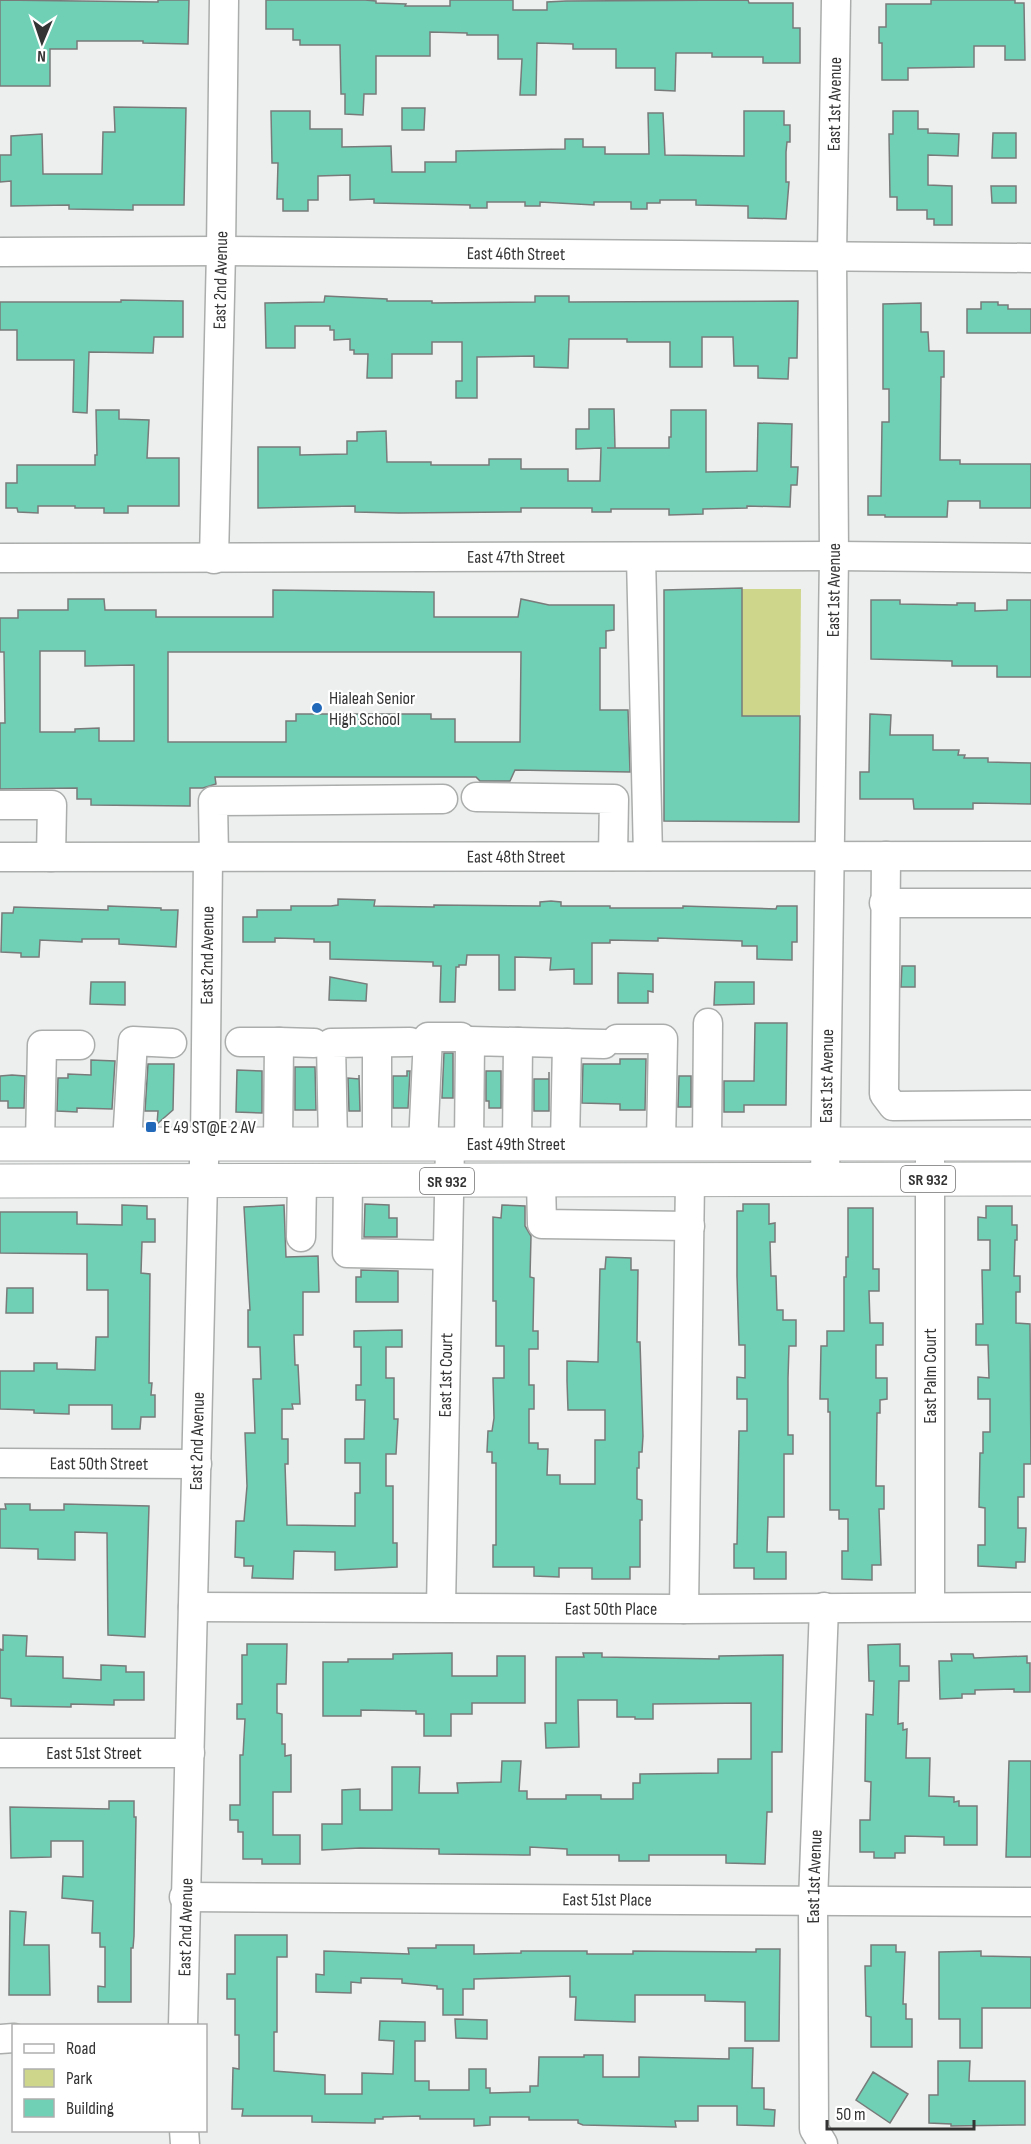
<svg xmlns="http://www.w3.org/2000/svg" width="1031" height="2144" viewBox="0 0 1031 2144" font-family="'Sofia Sans Condensed',sans-serif">
<style>
.green{fill:#ced68b}
.building{fill:#6fd0b6;stroke:#787b7a;stroke-width:1.5;fill-rule:evenodd}
.lines{fill:none;stroke-linecap:round;stroke-linejoin:round}
.minor-casing{stroke:#aaadab;stroke-width:31}
.major-casing{stroke:#aaadab;stroke-width:35}
.minor{stroke:#fff;stroke-width:28}
.major{stroke:#fff;stroke-width:33}
.poi-dot{fill:#2369ba;stroke:#fff;stroke-width:2}
.labels{text-anchor:middle;stroke-width:4.5;stroke-linejoin:round;paint-order:stroke}
.shield{fill:#fff;stroke:#707170;stroke-width:1.5}
.shield-label{font-size:16px;font-weight:bold;fill:#333433}
.street-label{font-size:18px;fill:#333433;stroke:#fff}
.poi-label{font-size:18px;fill:#333433;stroke:#fff;text-anchor:start}
</style>
<rect width="100%" height="100%" fill="#ecefed"/>
<path class="green" d="M742 589H801L800 716H742Z"/>
<path class="building" d="M0 0 158 2V0H189L188 44 143 43V41H77V49H50V86H0Z
M266 0H365L376 1V3L406 4 405 6H450V0H513V10H547V2L566 1 748 0 749 3H793V28H800V63H763V57H712V53H676L675 91 655 90V68H616V49H573V44L537 43 536 95H520L522 59H498V35H467V33L430 32V56H376V94H364L363 115 345 114V94H341L340 45H300V40H293V29H266Z
M931 0H1015V3H1024L1025 60H1005V46H974V67L908 68V80H882V43H879V27H886V4H931Z
M114 107 186 108 184 205H133V210L69 209V205L11 206V181L0 182V155H11V136L42 134 43 174H102L103 132H115Z
M402 108H425L424 130H402Z
M271 111H310V129H342V147L391 146 392 172H425V162H456V151L565 149V139H583V147H605V154H649L648 113H663L665 155 744 156V111H784V125H790V142H787L786 152V182H789L786 219 748 218V206L696 205V200H660V203H647V209H631V202H594V205L540 202V206H525V202H487V208H470V205L374 203V199L350 200V175L318 176V200H308V211H283V199H277L278 163H272Z
M893 111H918V129H928V133L959 134 958 156 928 155V185L952 186V225H934V219H927V210H897V197H890L889 134H893Z
M993 133H1016V158H992Z
M991 186H1016V203H992Z
M325 296 387 299V301H432V303L535 302V296H569V302L798 301 797 358H789L788 379 758 378V366H734L733 337H702V367H670V342H627V339H569L568 368 534 367V356L477 357V398H456V381H462V342H432V354H392V378H367L368 354H354V350H350V339L334 340V330H330V326H295V348H266L265 303 324 302Z
M121 300 183 301V337H154L153 353 89 352 87 413 73 412 74 360H17V330H0V302H121Z
M981 302H998V305H1008V309H1031V333H967V309H981Z
M921 303V332H928L929 351H944V377H941L940 460H960V464H1031V508H980V501H948L947 517H885V515H868V496H881L882 422H889V389H883V304Z
M589 409H614L615 448H607H669V437H671V410H706V472L757 471 758 423 792 424 791 467H798L797 485H791L790 507 747 506V508L703 509V514L669 515V509H611V512H592V508H521V512L399 513 355 512V506L258 508V447H300V455L347 454V441H357V432L386 431 387 462H431V465H489V459H521V469H568V481H600L601 448 576 449V429H589Z
M96 410H119V419L149 420 147 458H179V506H128V513H104V508H75V506H38V513L18 512 17 508H6V483H17V465H95V455H97Z
M742 588V716H800L799 822 664 821V590Z
M273 590 434 592V617H518L521 599 549 605H614V630L606 631V648H600V710H628L630 772 515 770 510 781H480L476 777H215L216 784 203 788H190V806L91 805V799H77V788L0 789V723H5L4 652H0V618H18V610H68V599H104L105 610H156V617H273ZM40 651H85V666L134 665V741H99V728L75 729V732H40ZM168 652H521L520 742H455V719H431V714H296V721H286V742H168Z
M871 600H900V604L957 605V603H975V611L1007 610V600H1031V677H997V666H952V661L871 659Z
M870 714 891 715 890 735H933V750H959L958 755H965L964 758H988V762L1031 763V804L973 803V809H914L913 799H860V772H869Z
M338 899 375 900 374 906 434 907V905L540 906V902L551 901 561 902V906H610V908H683V906L776 909 777 906H797V942H792V960L757 959V946H742V941L658 938V941L610 940V943H592V984H574V969L550 970 551 958 515 957V990H499V955H467L466 965H459V967H456L455 1002H440L441 966H433V962L330 959V942H314V939L275 938V942H243V917H257V910H291V906H331L338 905Z
M108 906 161 908V910H178L176 947 119 944V939H82V942L40 940 39 957H21V953L1 952 2 913H13L14 907 108 910Z
M902 966H915V987H901Z
M618 973 653 974V992L648 991V1003H618Z
M330 977 367 984 366 1001 329 1000Z
M91 982H125V1005L90 1004Z
M715 982H754V1004L714 1005Z
M755 1023H787L786 1105H744V1112H724V1081H754Z
M444 1053H453V1098H442Z
M620 1059H646L645 1110H620V1104L582 1103 583 1064H620Z
M91 1060 115 1061 112 1109 77 1108V1112L57 1111 58 1078H68V1074L91 1075Z
M148 1064H174L173 1110 157 1124 158 1111H145Z
M295 1067H315L316 1110H295Z
M237 1070 262 1071V1113L236 1112Z
M407 1071H410L408 1108H393V1076H407Z
M486 1071H501V1108H489V1101H486Z
M549 1072V1111H534V1079H549Z
M12 1075 25 1076 24 1108H8V1101H0V1076Z
M359 1075 360 1111H349L348 1078 359 1079Z
M679 1076H691V1107H678Z
M365 1204 389 1205V1218H397V1237H364Z
M743 1204H769V1224L775 1223V1242H770L771 1276H776L777 1310H783V1320H796V1346H789L788 1378V1435H793V1454H784V1517H768L767 1552H786V1579H754V1568H734V1544H737L739 1431H747V1399H737V1377L745 1378V1345H739L737 1276V1211H743Z
M122 1205 147 1206V1219H155V1242H142L141 1273 150 1274 149 1383H152L151 1395H155V1417H141L140 1429H112V1405H69V1414L34 1413V1410L0 1409V1371H34V1363H57V1369L95 1370 96 1337H108V1290H87V1254L0 1253V1212H77V1224L122 1225Z
M284 1205 286 1257 318 1256 319 1292H303V1335H294L295 1365H298L300 1404H292L293 1409H282V1439H288V1464H285L287 1525 355 1526V1493H360V1463H345V1439H364L365 1400H356V1385H361V1347H354V1331L402 1330V1347H386V1378H394V1419H398L396 1454H386V1486H393V1543H397V1567L335 1570V1552L294 1551 293 1579 252 1578 253 1566H244V1558L235 1557 236 1521H244L247 1486 245 1433H255L253 1379H261L260 1347H248V1310H250L244 1207Z
M502 1205 525 1206V1226L531 1236 530 1277 534 1278 533 1331H538V1349H529V1385H534V1409H529V1443H538V1449H548L547 1475H560V1484H595V1440H605V1410H568L567 1381V1361L598 1362 600 1269H605L606 1257 631 1258V1270H638L637 1342H640L643 1436 642 1452H639V1468H637V1499L642 1500V1520H640V1567H630V1579H592V1568H559V1577L534 1576V1567H493V1545H496V1463H492V1452H487L488 1431H492L494 1418 493 1378H504V1346H496V1301H493V1217L501 1218Z
M986 1206H1012V1225H1017V1240H1015L1014 1276H1020V1292H1016V1323L1030 1324 1031 1464H1024V1497H1018V1528H1026L1025 1562H1016V1568L978 1566V1545H985V1508L979 1507 980 1453H983V1432H990V1399H978V1377L989 1378 988 1345H976V1324H983L982 1270H990V1240H978V1217L986 1218Z
M848 1208H873V1269H879V1291H869L870 1323H883V1345H876V1378H887V1399L880 1400V1413H877L876 1486H884V1509H879L881 1565H872V1580L842 1579V1551H848V1519H839V1510H830V1412H828V1399H820L821 1346H827V1331H844V1277H846V1257H848Z
M361 1270 398 1271V1302H356V1277H361Z
M7 1288H33V1313H6Z
M5 1504H30V1510H64V1504L149 1506 145 1637 108 1635 107 1533 75 1532V1560L38 1559V1549L0 1548V1509H6Z
M3 1635 27 1636 26 1656 63 1657V1678L101 1680V1665L126 1666V1672H144V1700H114V1705L71 1704V1707L11 1706V1699L0 1698V1649L3 1650Z
M247 1644H287L286 1684H277V1713L282 1714V1744H285V1756L291 1755V1792H273V1835H300V1864H262V1859H243V1832H238V1820H230V1805H240V1755H243L245 1719H237V1704H242V1655H247Z
M900 1644V1666H909V1681H899L898 1724 903 1723V1730L907 1729 906 1758H930L929 1796 954 1797V1802L959 1801V1806H977V1845H944V1837L905 1836V1853H895V1858H874V1852H860V1820H870L871 1782 865 1781 866 1714 873 1715 874 1681H869L868 1645Z
M452 1653V1676H497V1656H525V1703H472V1714H451V1736H424V1714H416V1711L361 1710V1716H323V1662H348V1659H393V1654Z
M583 1653H602V1657L719 1659V1656L783 1655 782 1752H772V1812H767L765 1864 726 1863V1855H649V1861H619V1855H567V1849L530 1847V1855H522L439 1854V1849L360 1848 322 1850V1824H342V1790L360 1789V1810H392V1767H420L419 1793H458L457 1783 501 1782 502 1761H521L519 1791H527V1799H566V1795H601V1799H633V1783H640V1774L718 1773V1759H751V1703L653 1704V1719H635V1717H617V1700H578L579 1747 546 1748 545 1723H556V1657H584Z
M951 1654H973L974 1658 1027 1656V1663H1030V1692H1014V1689L975 1690V1694H962V1698L940 1699 939 1661H952Z
M1009 1761H1031V1857H1006Z
M109 1801H134V1817H136L134 1936 133 1948H131V2002H98V1986L105 1987V1947H100V1933H92L93 1901 62 1898 63 1876 83 1877V1841H51V1857L11 1858 10 1807 109 1809Z
M10 1911 26 1912 24 1945H49L50 1995H9Z
M235 1935H287V1957H277V2032H274V2071L325 2075V2094H362V2073L393 2074 394 2041 379 2040 380 2021 425 2022V2041H415V2081H429V2090H469V2069H486V2088H490V2093L530 2092V2086H538L539 2057H584V2055H603V2077H639V2057L729 2059V2048H753L752 2088H764V2109L775 2110 774 2126 737 2125V2106H698V2121H675L676 2127 583 2125 578 2123V2120H529V2117H490V2125L474 2126V2119H420V2116L383 2117V2119H375V2123L312 2122V2116H242L243 2109H232L233 2068 239 2069V2035H235V1999H227V1974H235Z
M436 1945H474V1954L521 1953V1951H587V1954H633V1951L756 1952V1949H780L779 2041H745V2002L705 2001V1995H635V2022L575 2020 576 1997H570V1976L474 1979V1989H463V2015H443V1989H437V1986L402 1983V1979L361 1978V1983L351 1982V1993L316 1992V1974L324 1975V1951L409 1954 408 1948H436Z
M871 1945H896V1952H905L903 2004H906V2019H912V2047H871V2017L866 2016 865 1966H871Z
M981 1951V1956L1031 1957V2008H982V2048H960V2019H939V1952Z
M455 2019 487 2020V2039L456 2038Z
M938 2061H970L969 2081H1025V2125L951 2126V2124L929 2123V2095H938Z
M873 2072 908 2094 890 2123 856 2100Z"/>
<g class="lines">
<g class="minor-casing">
<g id="minor">
<path id="s1" d="M0 252 221 251 1031 258"/>
<path d="M641 557 648 856"/>
<path id="s2" d="M0 558 834 556 1031 558"/>
<path id="s3" d="M214 559 221 251 224 0"/>
<path d="M476 797 614 799 613 856"/>
<path d="M0 805H52L51 857"/>
<path d="M886 856 884 1094 893 1106 1031 1105"/>
<path id="s4" d="M0 857 1031 856"/>
<path d="M214 857 213 801 443 799"/>
<path d="M884 903H1031"/>
<path d="M617 1039H663L661 1143"/>
<path d="M240 1042H279L278 1144"/>
<path d="M279 1042 314 1043"/>
<path d="M377 1043V1144"/>
<path d="M127 1143 133 1041 172 1043"/>
<path d="M707 1143 708 1023"/>
<path d="M40 1144 42 1045H80"/>
<path d="M333 1144 331 1043 410 1042"/>
<path d="M423 1144 428 1037H461"/>
<path d="M469 1144 470 1041 604 1044"/>
<path d="M517 1144 518 1042"/>
<path d="M565 1144 567 1043"/>
<path d="M930 1144V1607"/>
<path id="s5" d="M825 1180 834 556 832 256 836 0"/>
<path d="M348 1181 347 1253 447 1255"/>
<path d="M541 1181 542 1224 690 1226"/>
<path d="M301 1237 302 1181"/>
<path id="s6" d="M0 1463 197 1464"/>
<path id="s7" d="M193 1607 684 1609 1031 1607"/>
<path id="s8" d="M441 1607 450 1144"/>
<path d="M684 1609 690 1180"/>
<path id="s9" d="M0 1753H190"/>
<path id="s10" d="M184 1897 1031 1902"/>
<path id="s11" d="M183 2026 203 1180 205 1144 208 857"/>
<path d="M0 2039 14 2038"/>
<path d="M184 2130 185 2144"/>
<path id="s12" d="M823 2144 814 2129 813 1902 824 1607"/>
</g>
</g>
<g class="major-casing">
<g id="major">
<path id="s13" d="M0 1144H1031"/>
<path d="M0 1181 1031 1179"/>
</g>
</g>
<use href="#minor" class="minor"/>
<use href="#major" class="major"/>
</g>
<g class="poi-dot">
<circle cx="317" cy="708" r="6"/>
<rect x="145" y="1121" width="12" height="12" rx="3"/>
</g>
<g class="labels">
<g class="shield">
<rect x="901" y="1166" width="54" height="26" rx="4.5"/>
<rect x="420" y="1168" width="54" height="26" rx="4.5"/>
</g>
<g class="shield-label">
<text x="928" y="1185">SR 932</text>
<text x="447" y="1187">SR 932</text>
</g>
<g class="street-label">
<text dy="6" stroke="none"><textPath href="#s5" startOffset="1076">East 1st Avenue</textPath></text>
<text dy="6" stroke="none"><textPath href="#s1" startOffset="516">East 46th Street</textPath></text>
<text dy="6" stroke="none"><textPath href="#s3" startOffset="279">East 2nd Avenue</textPath></text>
<text dy="6" stroke="none"><textPath href="#s2" startOffset="516">East 47th Street</textPath></text>
<text dy="6" stroke="none"><textPath href="#s5" startOffset="590">East 1st Avenue</textPath></text>
<text dy="6" stroke="none"><textPath href="#s4" startOffset="516">East 48th Street</textPath></text>
<text dy="6" stroke="none"><textPath href="#s11" startOffset="1071">East 2nd Avenue</textPath></text>
<text dy="6" stroke="none"><textPath href="#s5" startOffset="104">East 1st Avenue</textPath></text>
<text dy="6" stroke="none"><textPath href="#s13" startOffset="516">East 49th Street</textPath></text>
<text dy="6" stroke="none"><textPath href="#s8" startOffset="232">East 1st Court</textPath></text>
<text transform="translate(930 1376) rotate(-90)" y="6">East Palm Court</text>
<text dy="6" stroke="none"><textPath href="#s11" startOffset="585">East 2nd Avenue</textPath></text>
<text dy="6" stroke="none"><textPath href="#s6" startOffset="99">East 50th Street</textPath></text>
<text dy="6" stroke="none"><textPath href="#s7" startOffset="418">East 50th Place</textPath></text>
<text dy="6" stroke="none"><textPath href="#s9" startOffset="94">East 51st Street</textPath></text>
<text dy="6" stroke="none"><textPath href="#s12" startOffset="270">East 1st Avenue</textPath></text>
<text dy="6" stroke="none"><textPath href="#s10" startOffset="423">East 51st Place</textPath></text>
<text dy="6" stroke="none"><textPath href="#s11" startOffset="99">East 2nd Avenue</textPath></text>
</g>
<g class="poi-label">
<text x="329" y="704">Hialeah Senior<tspan x="329" dy="21">High School</tspan></text>
<text x="163" y="1133">E 49 ST@E 2 AV</text>
</g>
</g>
<rect x="12" y="2024" width="195" height="108" fill="#ffffff" stroke="#adaead" stroke-width="1.5"/>
<rect x="24" y="2044" width="30" height="9" fill="#ffffff" stroke="#adaead" stroke-width="1.5"/>
<text x="66" y="2054" font-size="18" fill="#333433">Road</text>
<rect x="24" y="2069" width="30" height="18" fill="#ced68b" stroke="#adaead" stroke-width="1.5"/>
<text x="66" y="2084" font-size="18" fill="#333433">Park</text>
<rect x="24" y="2099" width="30" height="18" fill="#6fd0b6" stroke="#adaead" stroke-width="1.5"/>
<text x="66" y="2114" font-size="18" fill="#333433">Building</text>
<g transform="translate(42 42) rotate(182)" stroke="#ffffff" stroke-width="4.5" paint-order="stroke">
<path d="M0-4.5L10 22L0 15L-10 22Z" fill="#333433"/>
<text y="-9" font-size="16" font-weight="bold" text-anchor="middle" fill="#333433">N</text>
</g>
<path d="M827 2120v9h147v-9" fill="none" stroke="#333433" stroke-width="3"/>
<text x="836" y="2120" font-size="18" fill="#333433" stroke="#ffffff" stroke-width="4.5" paint-order="stroke">50 m</text>
</svg>
